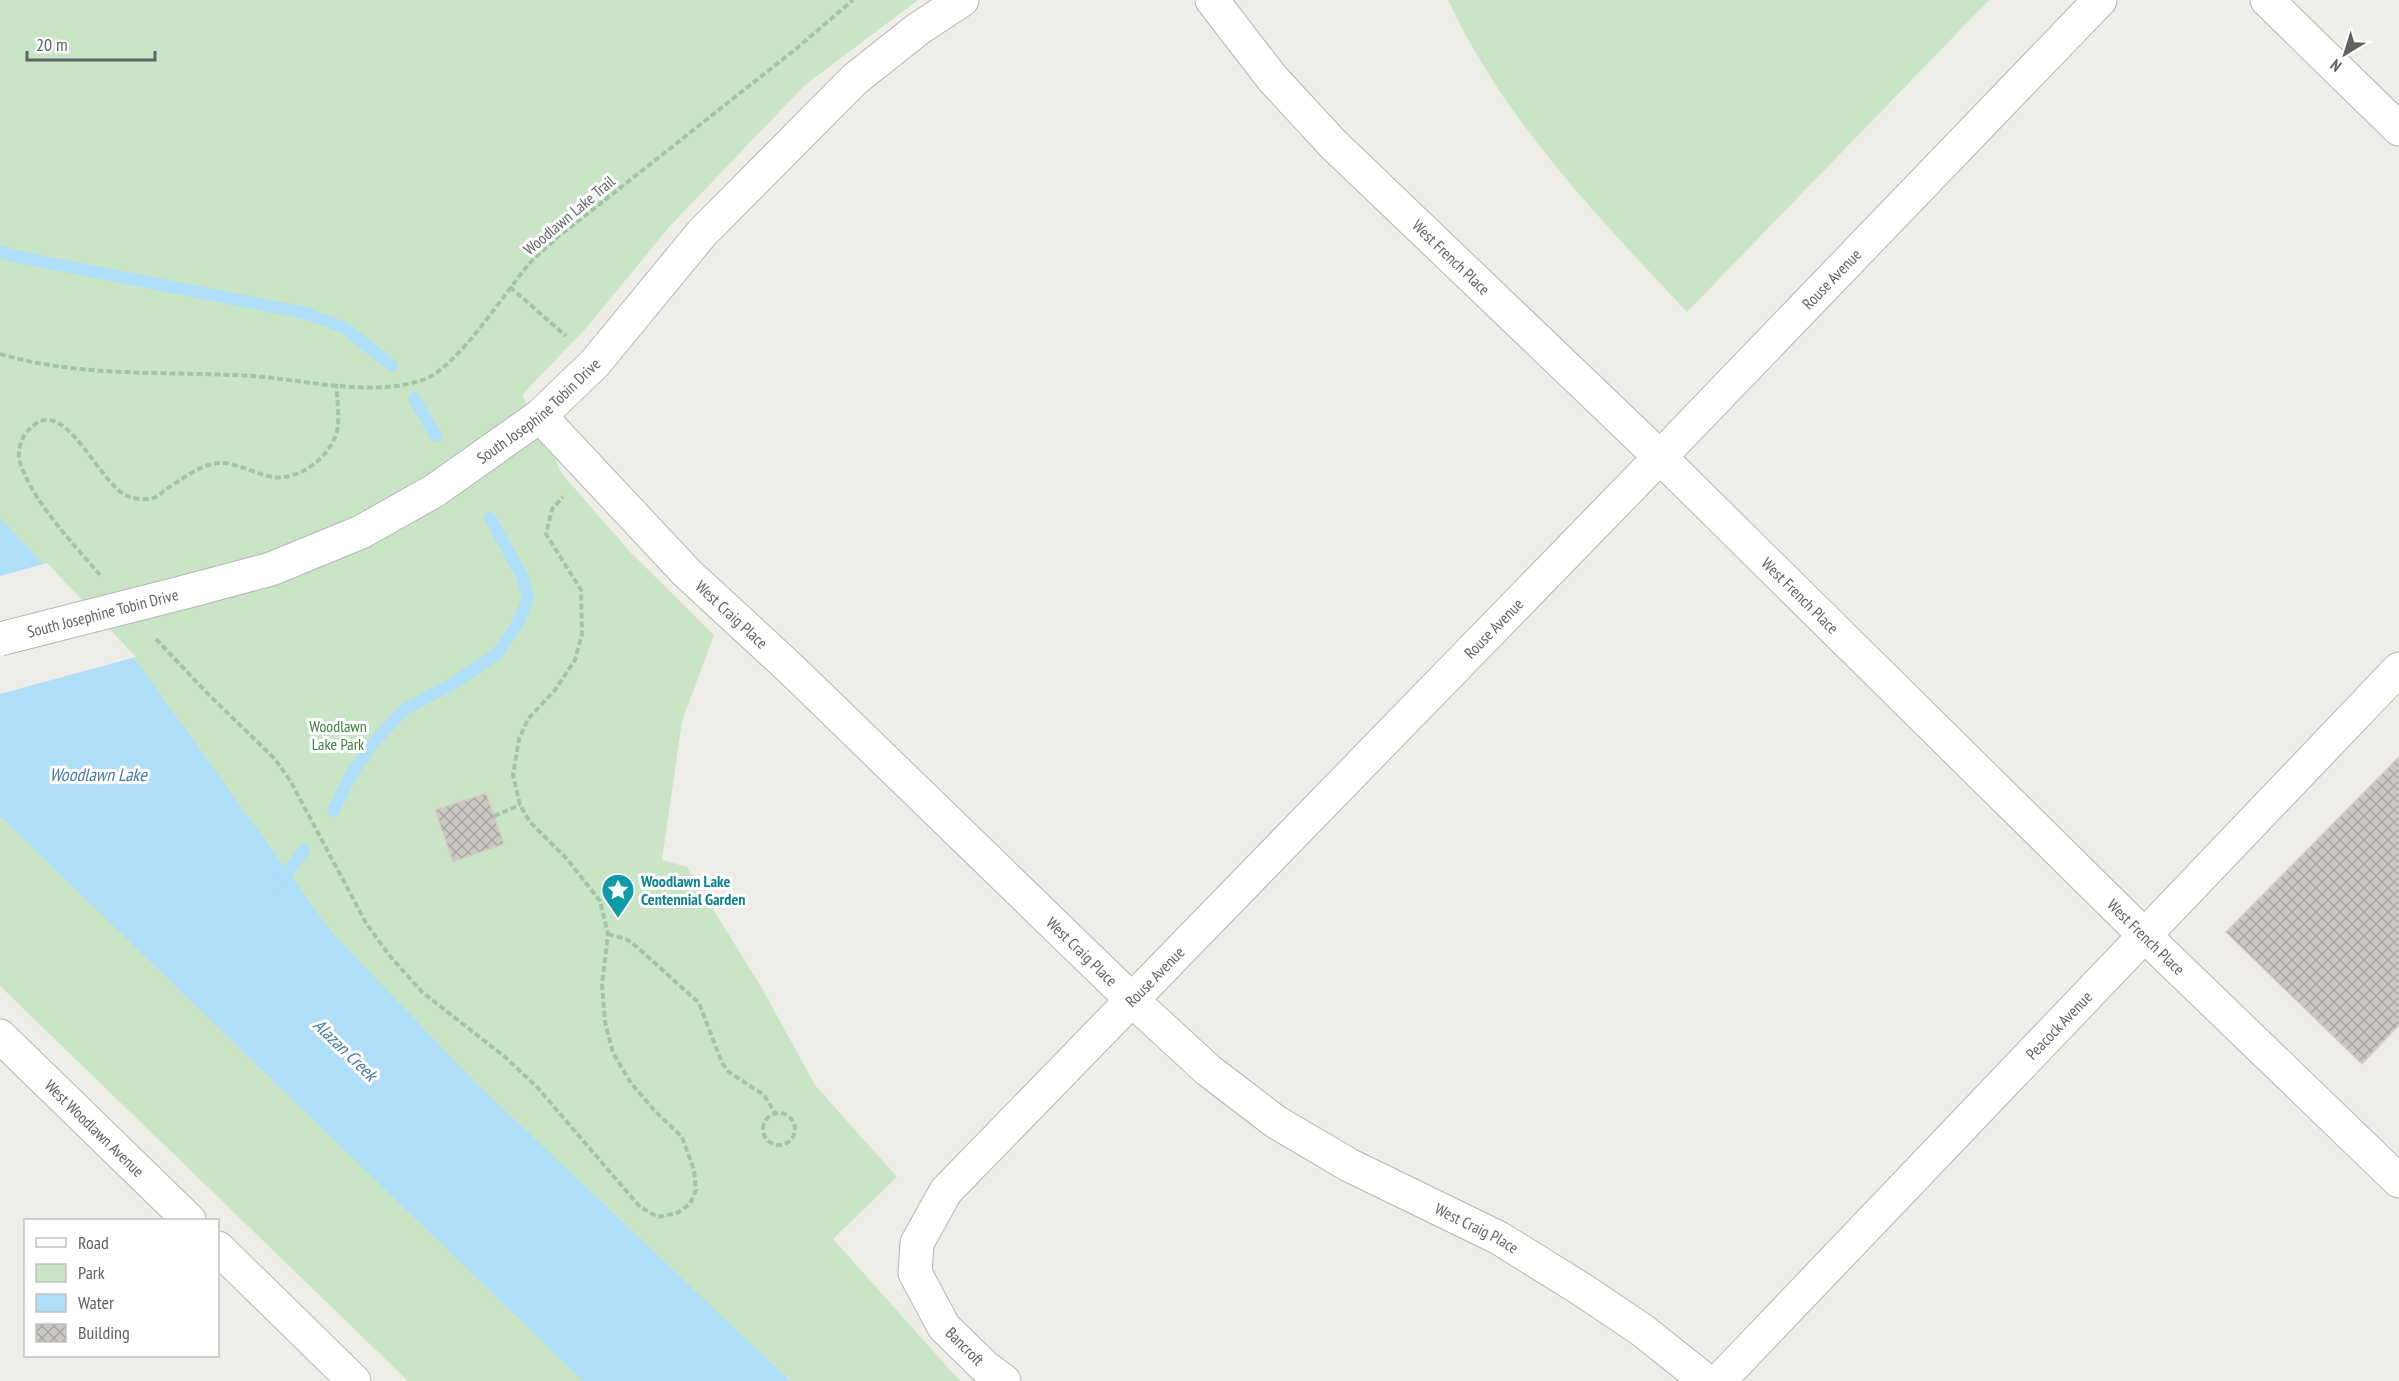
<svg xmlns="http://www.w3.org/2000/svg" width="2399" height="1381" viewBox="0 0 2399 1381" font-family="'PT Sans Narrow',sans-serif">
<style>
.green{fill:#c9e5c6}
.water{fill:#afdef8}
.pier{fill:#efede7}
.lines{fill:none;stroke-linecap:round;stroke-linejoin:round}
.stream{stroke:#afdef8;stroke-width:12}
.building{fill:url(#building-cross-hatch);stroke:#d4cec6;stroke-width:1.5}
.street-casing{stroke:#b2b5b8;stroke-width:35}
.secondary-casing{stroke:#b4b7ba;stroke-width:35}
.path{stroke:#a0c5a7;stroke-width:4;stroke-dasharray:6 3;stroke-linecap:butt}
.street{stroke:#fff;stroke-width:33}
.secondary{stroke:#fff;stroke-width:33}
.street-bridge-casing{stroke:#b2b5b8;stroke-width:35;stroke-linecap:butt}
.street-bridge{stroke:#fff;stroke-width:33}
.labels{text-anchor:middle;stroke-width:6;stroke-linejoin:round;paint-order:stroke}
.street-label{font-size:16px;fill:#5f6366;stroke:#fff}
.park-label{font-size:16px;fill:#3e803c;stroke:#fff}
.culture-label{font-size:16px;font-weight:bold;fill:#0d838f;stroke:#fff;text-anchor:start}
.water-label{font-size:18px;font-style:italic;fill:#487aa2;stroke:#fff}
</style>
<defs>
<pattern id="building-cross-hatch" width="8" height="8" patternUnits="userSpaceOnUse" patternTransform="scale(1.5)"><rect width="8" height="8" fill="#cbc8c4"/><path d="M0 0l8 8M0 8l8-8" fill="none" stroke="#a8a6a3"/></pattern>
</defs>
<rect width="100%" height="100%" fill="#efede7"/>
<path class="green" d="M0 0H918L805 85 670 226 587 327 522 395 563 475 631 553 714 635 682 721 662 860 687 867 763 990 815 1085 897 1177 833 1239 960 1381H408L0 986Z
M1448 0H1989L1687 312C1597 216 1504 120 1448 0Z"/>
<path class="water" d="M0 518 137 662 332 933 475 1082 790 1381H583L0 816Z"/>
<path class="pier" d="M47 563 136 657 0 694V576Z"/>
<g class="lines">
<path class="stream" d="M0 251 14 256 305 313 345 328 392 366
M414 398 436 436
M333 811 351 775 372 744 405 709 454 683 497 654 517 625 528 598 522 576 490 518
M280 883 304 850"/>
</g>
<path class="building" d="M2399 757V1025L2362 1064 2226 932Z
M486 793 504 844 453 862 435 810Z"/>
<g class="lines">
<g class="street-casing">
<g id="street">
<path id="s1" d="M1212 0 1272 78 1333 144 1660 457 2145 936 2399 1181"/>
<path d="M2267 0 2399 129"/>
<path id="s2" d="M540 416 687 573 791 669 1132 1000 1208 1070 1276 1122 1349 1165 1499 1238 1581 1289 1642 1330 1706 1381"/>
<path id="s3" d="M185 592 271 569 361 532 434 491 540 416 595 363 702 233 855 79 918 29 962 0"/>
<path id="s4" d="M1004 1381 985 1367 944 1327 915 1273 917 1243 946 1191 1660 457 2100 0"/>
<path id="s5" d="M1719 1381 2399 669"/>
</g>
</g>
<g class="secondary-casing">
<g id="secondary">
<path id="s6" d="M0 1036 189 1220"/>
<path d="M218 1248 354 1381"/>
</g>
</g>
<path class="path" d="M510 287 566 336
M0 354C82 378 169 371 253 376 306 380 375 398 425 379 457 367 505 293 528 265 537 255 548 246 558 237L797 48 853 0
M100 575C74 545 40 509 24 473 19 462 17 453 21 443 24 434 27 431 34 425 68 398 100 488 130 497 135 499 148 500 153 498 158 497 163 491 168 488 182 479 195 469 211 464 233 459 253 474 273 477 301 481 335 454 338 425 339 412 337 398 336 384
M156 639 206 692 275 759 291 782 366 923 389 955 422 992 505 1057 537 1087 640 1207 658 1217 677 1213 690 1204 696 1190 694 1170 682 1137 654 1110 631 1083 613 1053 605 1022 602 985 608 934 600 901 567 859 530 822 520 805 513 775 519 739 528 719 555 690 575 660 582 634 581 590 546 534 552 509 563 497
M494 816 520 805
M608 934 626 939 637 947 699 1003 722 1063 729 1072 764 1095 775 1113
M763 1129a16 16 0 1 1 32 0a16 16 0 1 1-32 0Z"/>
<use href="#street" class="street"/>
<use href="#secondary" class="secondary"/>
<g class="street-bridge-casing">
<g id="street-bridge">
<path id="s7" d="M0 639 185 592"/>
</g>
</g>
<use href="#street-bridge" class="street-bridge"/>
</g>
<defs>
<g id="sight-pin" transform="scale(1.725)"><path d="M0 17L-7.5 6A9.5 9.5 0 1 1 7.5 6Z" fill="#0f9aa8" stroke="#fff"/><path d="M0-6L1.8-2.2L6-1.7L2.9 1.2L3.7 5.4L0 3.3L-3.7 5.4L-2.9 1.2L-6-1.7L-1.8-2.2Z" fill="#fff"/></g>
</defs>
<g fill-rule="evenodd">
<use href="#sight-pin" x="618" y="890"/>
</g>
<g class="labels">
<g class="street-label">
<text transform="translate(569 215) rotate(-40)" y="6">Woodlawn Lake Trail</text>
<text dy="6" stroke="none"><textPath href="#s1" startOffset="352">West French Place</textPath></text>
<text dy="6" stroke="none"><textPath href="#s4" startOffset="1503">Rouse Avenue</textPath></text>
<text dy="6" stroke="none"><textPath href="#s3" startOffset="402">South Josephine Tobin Drive</textPath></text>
<text dy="6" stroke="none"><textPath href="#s1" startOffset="838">West French Place</textPath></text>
<text dy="6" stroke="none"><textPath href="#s7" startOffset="106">South Josephine Tobin Drive</textPath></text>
<text dy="6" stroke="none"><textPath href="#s2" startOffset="276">West Craig Place</textPath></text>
<text dy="6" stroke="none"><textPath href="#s4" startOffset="1017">Rouse Avenue</textPath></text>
<text dy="6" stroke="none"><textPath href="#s1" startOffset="1324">West French Place</textPath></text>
<text dy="6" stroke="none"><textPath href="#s2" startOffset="762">West Craig Place</textPath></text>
<text dy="6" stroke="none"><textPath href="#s4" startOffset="531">Rouse Avenue</textPath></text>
<text dy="6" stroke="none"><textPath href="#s5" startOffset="492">Peacock Avenue</textPath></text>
<text dy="6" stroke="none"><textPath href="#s6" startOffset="132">West Woodlawn Avenue</textPath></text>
<text dy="6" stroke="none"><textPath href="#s2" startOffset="1248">West Craig Place</textPath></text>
<text transform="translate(965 1346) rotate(45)" y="6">Bancroft</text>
</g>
<g class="park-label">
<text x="338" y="732">Woodlawn<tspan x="338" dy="18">Lake Park</tspan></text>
</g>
<g class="culture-label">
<text x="641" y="887">Woodlawn Lake<tspan x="641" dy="18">Centennial Garden</tspan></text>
</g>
<g class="water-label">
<text x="98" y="781">Woodlawn Lake</text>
<text transform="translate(345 1050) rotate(44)" y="6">Alazan Creek</text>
</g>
</g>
<rect x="24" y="1219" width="195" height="138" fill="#ffffff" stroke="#bfc1c2" stroke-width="1.5"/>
<rect x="36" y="1238" width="30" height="9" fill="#ffffff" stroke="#bfc1c2" stroke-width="1.5"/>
<text x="78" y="1249" font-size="18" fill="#5f6366">Road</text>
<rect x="36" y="1264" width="30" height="18" fill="#c9e5c6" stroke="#bfc1c2" stroke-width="1.5"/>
<text x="78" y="1279" font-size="18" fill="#5f6366">Park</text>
<rect x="36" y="1294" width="30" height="18" fill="#afdef8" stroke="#bfc1c2" stroke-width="1.5"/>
<text x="78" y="1309" font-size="18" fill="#5f6366">Water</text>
<rect x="36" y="1324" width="30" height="18" fill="url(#building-cross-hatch)" stroke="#bfc1c2" stroke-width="1.5"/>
<text x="78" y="1339" font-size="18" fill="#5f6366">Building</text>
<g transform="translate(2345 54) rotate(218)" stroke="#ffffff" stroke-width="4.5" paint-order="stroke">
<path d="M0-4.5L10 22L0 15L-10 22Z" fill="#5f6366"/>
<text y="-9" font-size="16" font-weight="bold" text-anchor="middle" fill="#5f6366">N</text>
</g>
<path d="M27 51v9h128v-9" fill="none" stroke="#5f6366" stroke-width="3"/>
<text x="36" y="51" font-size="18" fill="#5f6366" stroke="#ffffff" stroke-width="4.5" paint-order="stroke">20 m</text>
</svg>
